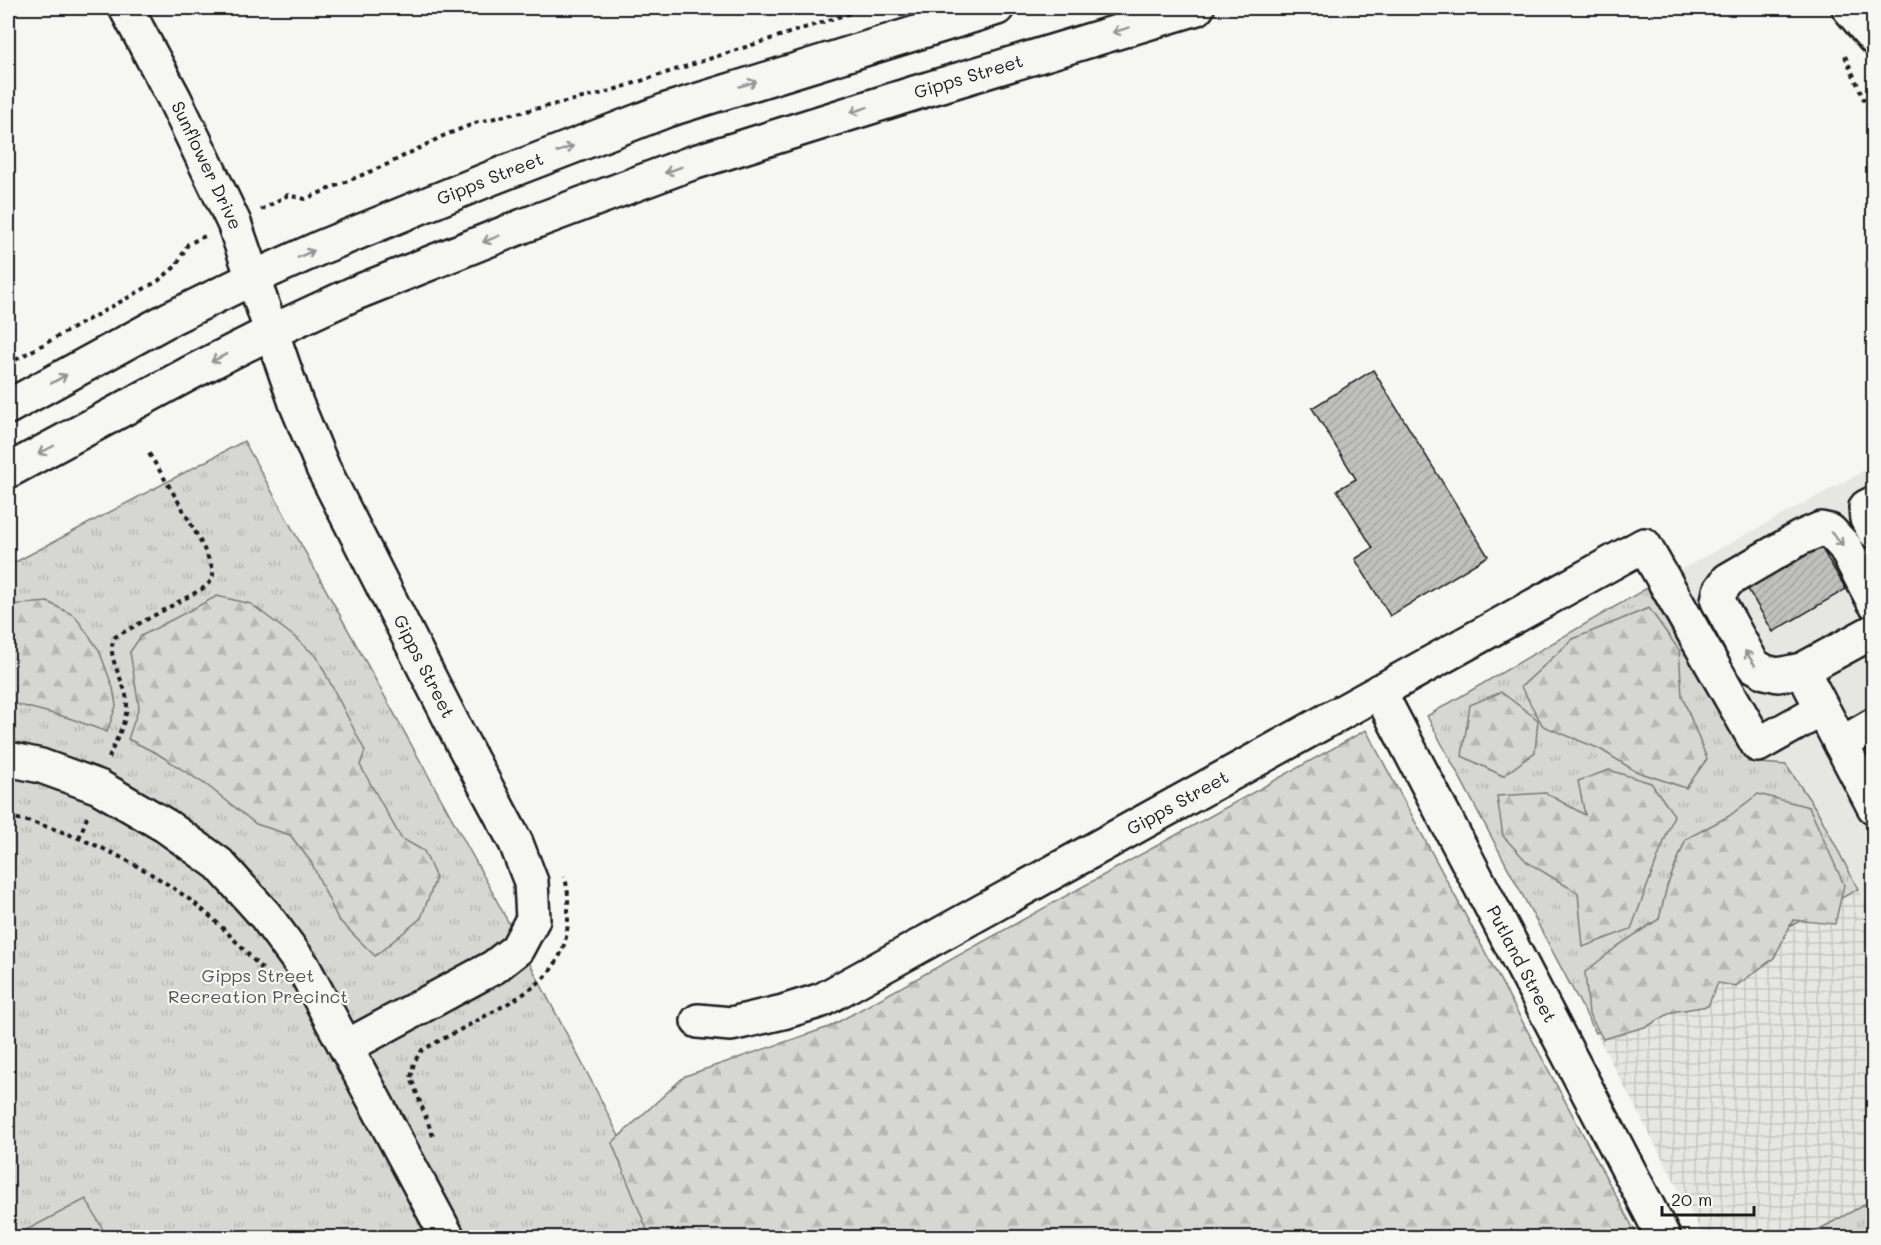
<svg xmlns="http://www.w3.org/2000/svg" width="1881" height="1245" viewBox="0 0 1881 1245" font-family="Mali,sans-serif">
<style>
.built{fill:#e6e6e2}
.industrial{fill:url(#industrial-grid)}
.grass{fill:url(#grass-tufts);stroke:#797977;stroke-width:1.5}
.forest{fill:url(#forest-firs);stroke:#797977;stroke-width:1.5}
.pitch{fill:#d6d6d2;stroke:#797977;stroke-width:1.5}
.building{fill:url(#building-hatch);stroke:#1c1c1c;stroke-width:1.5}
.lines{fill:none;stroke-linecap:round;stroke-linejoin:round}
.minor-casing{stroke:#1c1c1c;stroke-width:38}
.major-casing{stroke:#1c1c1c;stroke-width:38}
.highway-casing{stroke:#1c1c1c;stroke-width:38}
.path{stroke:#1c1c1c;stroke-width:4;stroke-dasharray:4.5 4.5;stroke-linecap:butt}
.minor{stroke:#f6f6f2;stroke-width:33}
.major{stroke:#f6f6f2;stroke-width:33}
.highway{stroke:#f6f6f2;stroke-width:33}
.oneway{stroke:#949492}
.labels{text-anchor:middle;stroke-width:4.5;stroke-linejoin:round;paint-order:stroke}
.street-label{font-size:18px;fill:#1c1c1c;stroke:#f6f6f2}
.park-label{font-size:18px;fill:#545453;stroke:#f6f6f2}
</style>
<defs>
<pattern id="industrial-grid" width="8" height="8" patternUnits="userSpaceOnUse" patternTransform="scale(1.5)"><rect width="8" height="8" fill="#e6e6e2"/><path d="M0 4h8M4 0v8" fill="none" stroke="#c5c5c1"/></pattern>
<pattern id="grass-tufts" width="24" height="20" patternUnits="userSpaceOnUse" patternTransform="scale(1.5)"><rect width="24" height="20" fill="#d6d6d2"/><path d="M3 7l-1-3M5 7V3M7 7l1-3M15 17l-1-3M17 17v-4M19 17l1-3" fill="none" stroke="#b7b7b4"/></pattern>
<pattern id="forest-firs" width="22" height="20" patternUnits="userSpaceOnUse" patternTransform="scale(1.5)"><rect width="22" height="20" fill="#d6d6d2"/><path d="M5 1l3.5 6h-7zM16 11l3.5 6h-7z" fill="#b7b7b4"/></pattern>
<pattern id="building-hatch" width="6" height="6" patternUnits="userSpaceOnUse" patternTransform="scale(1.5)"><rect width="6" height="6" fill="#c0c0bd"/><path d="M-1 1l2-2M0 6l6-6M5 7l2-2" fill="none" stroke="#a4a4a2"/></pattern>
</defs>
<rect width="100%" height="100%" fill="#f6f6f2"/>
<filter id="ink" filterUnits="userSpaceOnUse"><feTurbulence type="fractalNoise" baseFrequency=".0167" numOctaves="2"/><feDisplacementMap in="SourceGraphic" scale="12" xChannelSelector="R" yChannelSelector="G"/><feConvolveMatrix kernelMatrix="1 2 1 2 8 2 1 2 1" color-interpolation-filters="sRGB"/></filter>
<g filter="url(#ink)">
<path class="built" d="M1873 466V917L1818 812 1748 762 1647 588Z"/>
<path class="industrial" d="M1858 889 1874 917 1873 1200 1805 1237H1704L1596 1033Z"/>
<path class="grass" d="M244 441 487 882 595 1088 669 1237 8 1238V566Z
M1647 588 1748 762 1786 765 1818 812 1858 889 1596 1033 1427 716Z
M1873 1200V1237H1805Z"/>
<path class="forest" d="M217 596 251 604 292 635 317 657 365 751 360 765 401 838 424 851 436 878 421 918 375 956 338 919 311 862 290 835 256 824 208 786 158 754 128 739 139 707 130 652 141 636Z
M48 602 75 616 99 650 113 688 116 706 107 732 69 718 8 702V605Z
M1649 608 1679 650 1682 696 1707 759 1686 788 1635 771 1600 749 1543 726 1521 687 1573 639Z
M1501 692 1538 720 1535 752 1503 776 1462 756 1470 705Z
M1366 730 1638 1237H650L612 1143 685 1076 829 1027Z
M1609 770 1651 783 1674 815 1631 929 1583 947 1578 893 1527 862 1503 836 1497 796 1546 793 1585 815 1578 781Z
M1758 794 1809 807 1844 885 1835 924 1793 920 1774 958 1736 986 1718 983 1708 1006 1672 1012 1648 1026 1603 1039 1589 1014 1585 972 1619 945 1659 919 1667 886 1686 839 1729 816Z"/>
<path class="pitch" d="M86 1199 107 1237H13Z"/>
<path class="building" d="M1373 370 1488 556 1390 616 1355 559 1373 548 1337 490 1356 479 1312 408Z
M1815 537 1846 589 1773 632 1742 579Z"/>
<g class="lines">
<g class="minor-casing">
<g id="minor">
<path id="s1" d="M126 8 174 98 234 223 296 403 323 468 461 740 516 843 531 882 533 919 517 949 494 967 346 1047"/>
<path d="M1874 503 1866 507 1867 519 1874 531"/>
<path d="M1874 631 1802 670 1841 744 1874 725"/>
<path d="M1802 670 1778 675 1765 672 1753 665 1718 601 1720 591 1728 580 1800 538 1821 529 1830 531 1845 547 1874 602"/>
<path id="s2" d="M1379 691 1664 1238"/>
<path d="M1841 744 1874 807"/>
<path d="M8 759 41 766 99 787 166 826 219 864 265 915 302 965 448 1238"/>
<path id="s3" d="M698 1021 731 1024 783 1012 822 1000 1644 545 1758 745 1822 709"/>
</g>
</g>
<g class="major-casing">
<g id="major">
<path id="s4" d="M8 407 171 318 253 278 322 247 494 177 667 110 997 8"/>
<path id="s5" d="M8 471 192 372 271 332 353 294 523 226 689 164 915 93 1197 8"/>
</g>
</g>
<g class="highway-casing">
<path id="highway" d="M1849 8 1874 38"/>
</g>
<path class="path" d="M1845 56 1874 122
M261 210 288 195 305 199 388 164 443 136 478 122 604 93 866 8
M8 364 158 281 176 266 188 244 205 236
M109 758C116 738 131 716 126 695 122 677 105 654 115 637L202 589C207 585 212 582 213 575 215 559 160 471 148 452
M8 817C71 828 154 869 204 911 225 929 243 949 262 969
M79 838 88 815
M433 1136 411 1078 414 1062 422 1050C444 1038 466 1027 487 1015 533 990 569 971 568 913 568 900 569 888 564 877"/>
<use href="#minor" class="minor"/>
<use href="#major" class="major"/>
<use href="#highway" class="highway"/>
</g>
<defs><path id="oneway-shaft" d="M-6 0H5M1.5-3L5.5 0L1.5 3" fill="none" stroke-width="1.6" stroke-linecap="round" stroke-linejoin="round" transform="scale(1.5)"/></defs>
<g class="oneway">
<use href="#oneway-shaft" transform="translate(1121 30) rotate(163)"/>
<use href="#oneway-shaft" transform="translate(748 84) rotate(-17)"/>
<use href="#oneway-shaft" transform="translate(859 110) rotate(162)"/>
<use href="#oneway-shaft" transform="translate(565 149) rotate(-21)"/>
<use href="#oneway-shaft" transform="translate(673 170) rotate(159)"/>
<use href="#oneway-shaft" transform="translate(491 239) rotate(158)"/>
<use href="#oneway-shaft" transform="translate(306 254) rotate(-24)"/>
<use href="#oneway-shaft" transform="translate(219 358) rotate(153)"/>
<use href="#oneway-shaft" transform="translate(59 379) rotate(-29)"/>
<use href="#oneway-shaft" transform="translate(46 450) rotate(152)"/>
<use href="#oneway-shaft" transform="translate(1837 539) rotate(47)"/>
<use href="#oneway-shaft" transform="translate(1750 658) rotate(-124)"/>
</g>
</g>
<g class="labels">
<g class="street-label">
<text dy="6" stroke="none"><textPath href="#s5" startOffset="1041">Gipps Street</textPath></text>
<text dy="6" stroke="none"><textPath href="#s1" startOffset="177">Sunflower Drive</textPath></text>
<text dy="6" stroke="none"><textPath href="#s4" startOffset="534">Gipps Street</textPath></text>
<text dy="6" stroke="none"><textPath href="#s1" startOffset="724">Gipps Street</textPath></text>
<text dy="6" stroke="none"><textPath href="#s3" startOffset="534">Gipps Street</textPath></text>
<text dy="6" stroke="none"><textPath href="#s2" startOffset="308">Putland Street</textPath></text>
</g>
<g class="park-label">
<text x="258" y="982">Gipps Street<tspan x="258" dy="21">Recreation Precinct</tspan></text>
</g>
</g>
<rect width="1881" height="1245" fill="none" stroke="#f6f6f2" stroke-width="30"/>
<rect x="15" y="15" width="1851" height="1215" fill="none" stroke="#1c1c1c" stroke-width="2" filter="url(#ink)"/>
<path d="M1662 1206v9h92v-9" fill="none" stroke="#1c1c1c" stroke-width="3"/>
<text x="1671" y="1206" font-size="18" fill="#1c1c1c" stroke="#f6f6f2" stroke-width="4.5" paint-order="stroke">20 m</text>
</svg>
